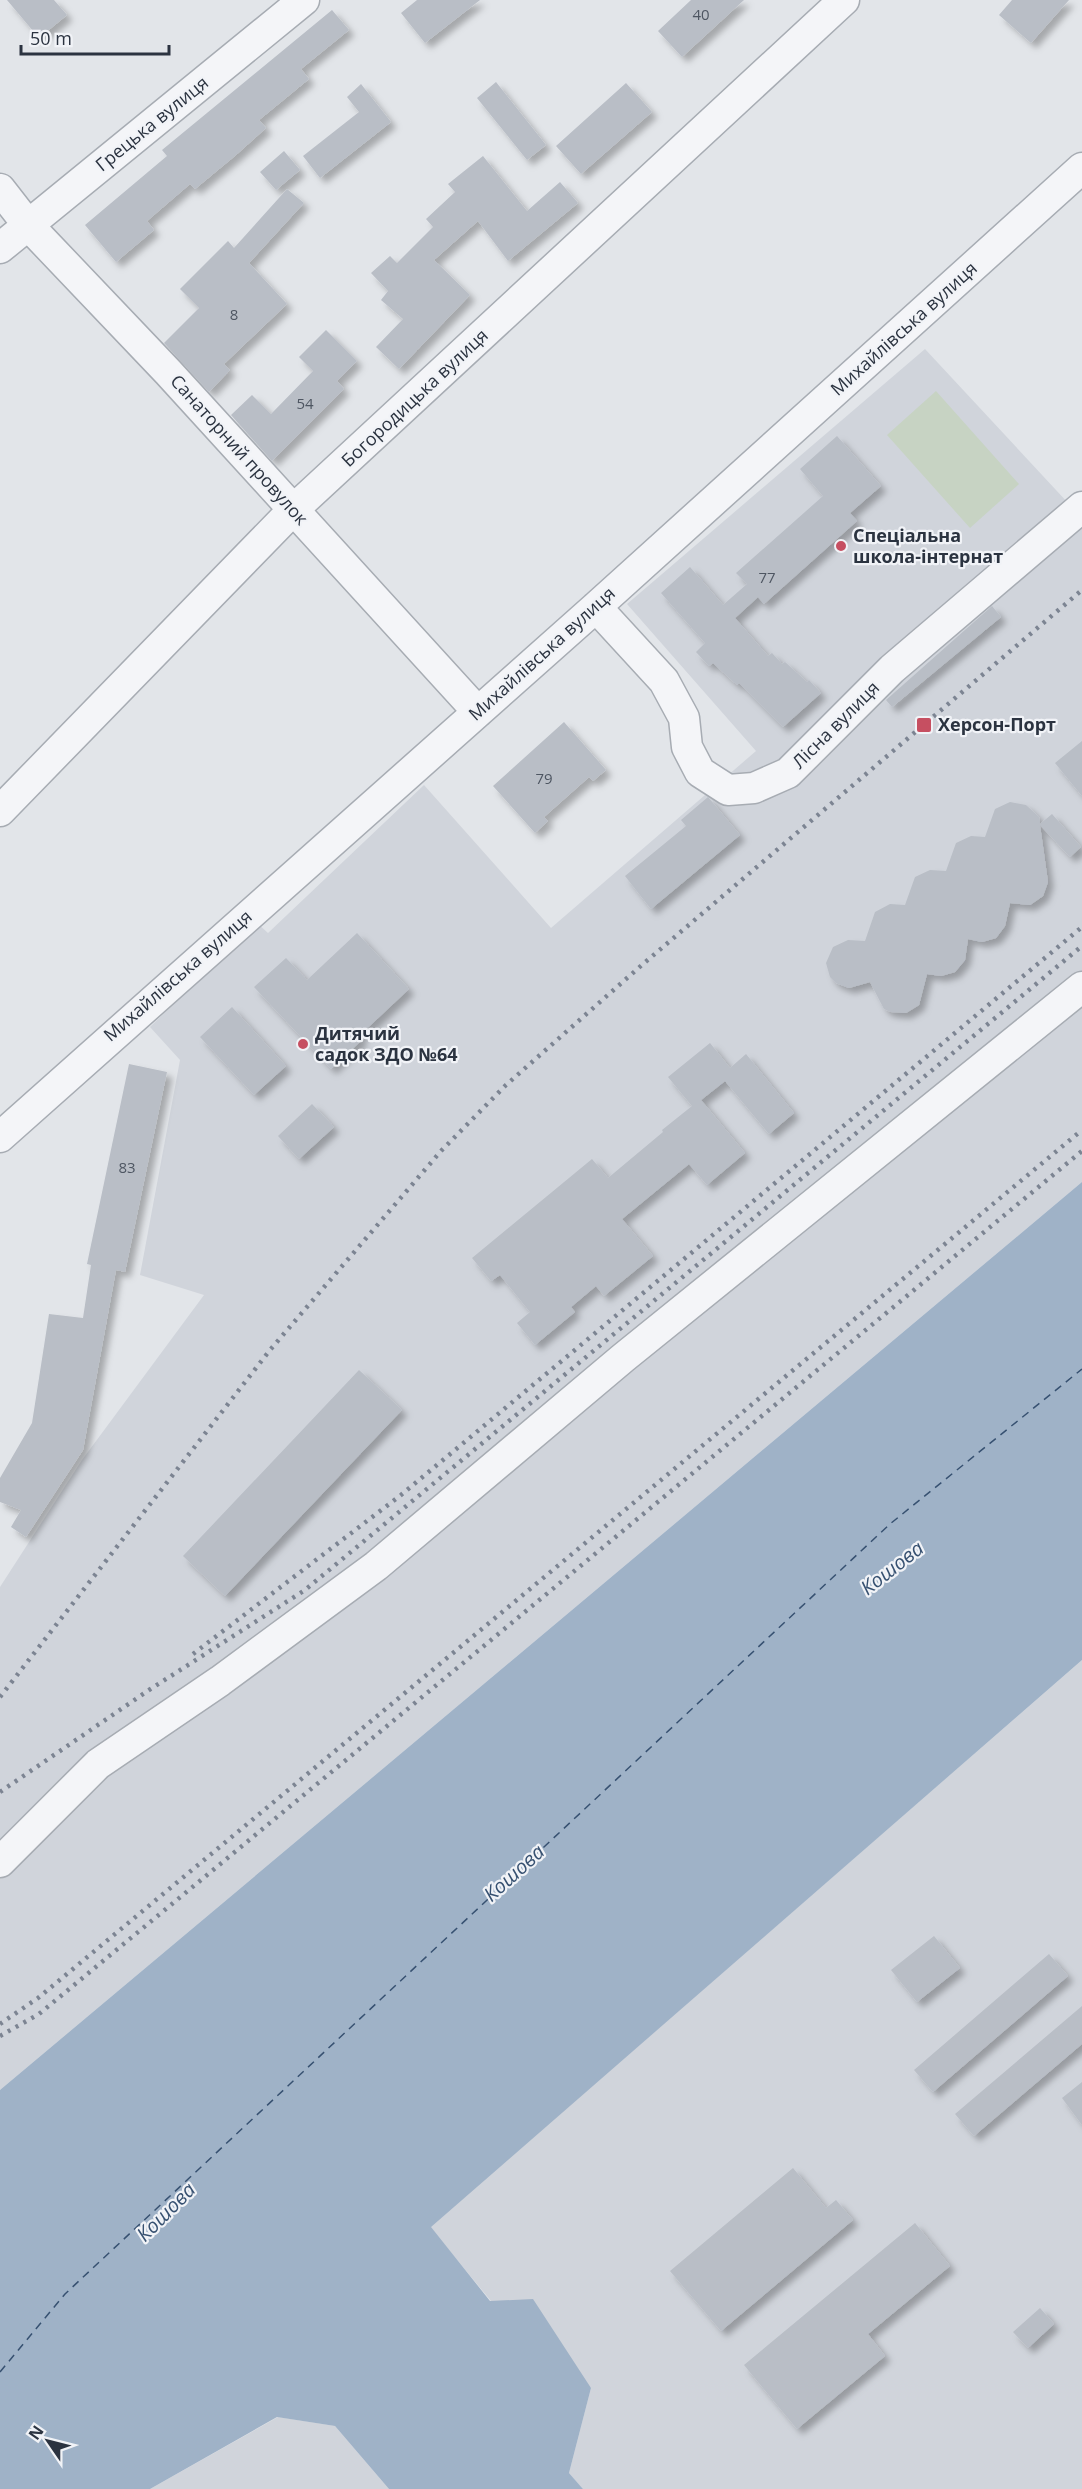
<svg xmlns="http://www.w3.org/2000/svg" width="1082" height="2489" viewBox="0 0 1082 2489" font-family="'Open Sans',sans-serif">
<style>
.built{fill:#d0d4db}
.green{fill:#c7d3c3}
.water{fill:#9fb2c7}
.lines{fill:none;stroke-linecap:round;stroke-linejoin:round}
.ferry{stroke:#375171;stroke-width:1.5;stroke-dasharray:8 6;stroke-linecap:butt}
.building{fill:#b9bec6;filter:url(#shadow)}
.minor-casing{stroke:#a7acb3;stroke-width:33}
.minor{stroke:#f4f5f8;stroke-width:30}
.rail{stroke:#7c8492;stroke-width:4.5;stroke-dasharray:3 6;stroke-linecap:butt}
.poi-dot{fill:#c64f61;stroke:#f1f3f7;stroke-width:2}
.labels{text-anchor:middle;stroke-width:4.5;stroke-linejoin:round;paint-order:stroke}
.number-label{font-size:15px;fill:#4e5662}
.street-label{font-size:18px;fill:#2b3340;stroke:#f1f3f7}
.poi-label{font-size:18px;font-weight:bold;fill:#2b3340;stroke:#f1f3f7;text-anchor:start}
.water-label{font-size:20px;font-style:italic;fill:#375171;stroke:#f1f3f7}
</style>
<defs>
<filter id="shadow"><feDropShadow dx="5.5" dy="5.5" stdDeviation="3" flood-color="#0004"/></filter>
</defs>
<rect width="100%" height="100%" fill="#e2e5e9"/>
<path class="built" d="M925 349 1082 518V1182L0 2090V1587L82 1460 204 1295 140 1275 180 1060 150 1027 257 923 268 933 424 785 551 928 756 751 627 604Z
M1082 1660V2489H583L569 2473 591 2388 491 2301 430 2227Z
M278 2417 335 2426 389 2489H150Z"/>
<path class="green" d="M936 391 1019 484 970 528 887 435Z"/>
<path class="water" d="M1082 1182V1660L431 2227 490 2301 533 2299 591 2388 569 2473 583 2489H389L335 2426 277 2417 150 2489H0V2090Z"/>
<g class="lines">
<path class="ferry" d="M0 2372 65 2294 890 1524 1082 1369"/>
</g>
<path class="building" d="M7 0H54L67 15 39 38Z
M417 0H480L425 43 401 13Z
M691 0H744L682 57 658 31Z
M1012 0H1069L1031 43 999 15Z
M332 10 349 30 301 69 309 79 259 120 266 128 236 155 195 189 190 184 147 221 154 230 116 262 85 225 167 156 162 150Z
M496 82 546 145 527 160 477 98Z
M626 83 652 112 581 174 556 146Z
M361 84 391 122 320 178 303 156 359 112 347 97Z
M284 151 300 170 276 190 260 172Z
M483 156 527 211 560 182 578 203 508 261 478 221 434 260 470 295 399 369 376 347 403 319 381 300 388 291 371 273 390 256 397 263 433 227 426 219 455 192 448 184Z
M287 189 304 203 249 263 287 304 224 364 230 370 209 392 164 343 199 308 180 289 228 241 234 248Z
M326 330 357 361 337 381 344 389 272 461 231 415 252 395 271 414 313 371 299 357Z
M837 436 881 486 850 513 857 521 764 604 758 597 735 618 768 656 772 653 782 664 785 662 807 682 809 680 821 693 783 727 739 683 737 685 713 663 709 666 696 652 705 643 661 593 690 567 723 605 747 584 736 573 823 496 800 469Z
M992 606 1001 617 892 707 886 700Z
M564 722 606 770 593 781 589 777 544 817 548 821 535 833 493 786Z
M1082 741V796L1055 763Z
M708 797 740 835 651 909 625 876 686 826 681 820Z
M1010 802 1026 805 1039 817 1040 824 1052 814 1081 847 1070 857 1040 825 1048 882 1043 896 1030 905 1010 903 1005 926 996 938 982 942 968 939 965 960 955 972 941 976 927 974 919 1005 906 1013 891 1012 884 1009 870 982 849 988 836 983 830 977 826 963 833 947 848 940 865 941 875 912 890 904 905 905 915 877 930 870 946 871 956 843 971 836 985 837 995 809Z
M357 933 409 989 359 1036 362 1040 331 1069 254 987 286 958 307 980Z
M232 1007 286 1066 254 1095 200 1037Z
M710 1043 730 1068 746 1054 794 1113 769 1134 725 1081 701 1100 745 1153 707 1185 689 1164 622 1219 653 1256 604 1296 596 1286 571 1307 575 1312 535 1345 517 1323 530 1312 500 1275 491 1281 472 1258 592 1159 608 1178 663 1132 662 1130 692 1106 668 1077Z
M129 1064 167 1072 125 1272 116 1270 83 1450 26 1537 11 1527 21 1510 0 1502V1478L32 1423 49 1314 83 1318 91 1265 87 1264Z
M312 1104 334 1127 299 1159 278 1136Z
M359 1370 402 1410 225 1596 183 1556Z
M934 1936 960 1968 917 2002 891 1970Z
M1049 1954 1068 1976 933 2092 914 2070Z
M1082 2006V2044L974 2136 955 2114Z
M1082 2082V2125L1062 2098Z
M793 2168 826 2208 836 2200 853 2220 721 2331 670 2271Z
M915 2223 950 2266 868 2334 885 2356 797 2429 744 2365Z
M1040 2308 1054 2324 1028 2348 1013 2332Z"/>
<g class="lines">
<g class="minor-casing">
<path id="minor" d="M0 189 28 225 168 372 478 712
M0 248 304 0
M596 607 664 681 684 718 687 747 700 772 728 790 754 788 788 773 892 669 1082 507
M0 811 293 510 844 0
M0 1137 596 607 1082 168
M0 1862 98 1764 220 1681 376 1566 623 1358 1082 987"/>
</g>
<use href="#minor" class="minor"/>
<path class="rail" d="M193 1654 401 1495 1082 927
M0 1697 270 1350 441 1151 506 1085 643 964 1082 590
M0 1792 149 1690 305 1590 1082 946
M0 2024 38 1998 1082 1130
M0 2036 39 2014 1082 1151"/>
</g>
<g class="poi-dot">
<circle cx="841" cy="546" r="6"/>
<rect x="916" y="717" width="16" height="16" rx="3"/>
<circle cx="303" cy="1044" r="6"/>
</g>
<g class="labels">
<g class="number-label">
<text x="701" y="20">40</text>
<text x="234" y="320">8</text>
<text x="305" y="409">54</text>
<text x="767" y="583">77</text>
<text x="544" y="784">79</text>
<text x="127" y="1173">83</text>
</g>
<g class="street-label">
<text transform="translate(152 124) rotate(-39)" y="6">Грецька вулиця</text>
<text transform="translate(904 329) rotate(-42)" y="6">Михайлівська вулиця</text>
<text transform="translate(415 398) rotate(-43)" y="6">Богородицька вулиця</text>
<text transform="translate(239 450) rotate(48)" y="6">Санаторний провулок</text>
<text transform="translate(542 654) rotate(-42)" y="6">Михайлівська вулиця</text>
<text transform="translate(836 725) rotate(-45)" y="6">Лісна вулиця</text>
<text transform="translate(178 976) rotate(-41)" y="6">Михайлівська вулиця</text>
</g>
<g class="poi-label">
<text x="853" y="542">Спеціальна<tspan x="853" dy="21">школа-інтернат</tspan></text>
<text x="938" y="731">Херсон-Порт</text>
<text x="315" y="1040">Дитячий<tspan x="315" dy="21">садок ЗДО №64</tspan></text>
</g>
<g class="water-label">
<text transform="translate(892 1568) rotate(-38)" y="7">Кошова</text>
<text transform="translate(514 1873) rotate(-42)" y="7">Кошова</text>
<text transform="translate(166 2212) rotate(-45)" y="7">Кошова</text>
</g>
</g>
<g transform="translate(48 2441) rotate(305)" stroke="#f1f3f7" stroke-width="4.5" paint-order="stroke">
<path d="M0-4.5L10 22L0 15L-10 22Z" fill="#2b3340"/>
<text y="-9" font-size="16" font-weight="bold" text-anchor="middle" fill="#2b3340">N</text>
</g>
<path d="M21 45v9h148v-9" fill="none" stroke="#2b3340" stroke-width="3"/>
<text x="30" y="45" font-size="18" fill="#2b3340" stroke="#f1f3f7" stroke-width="4.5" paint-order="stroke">50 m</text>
</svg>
